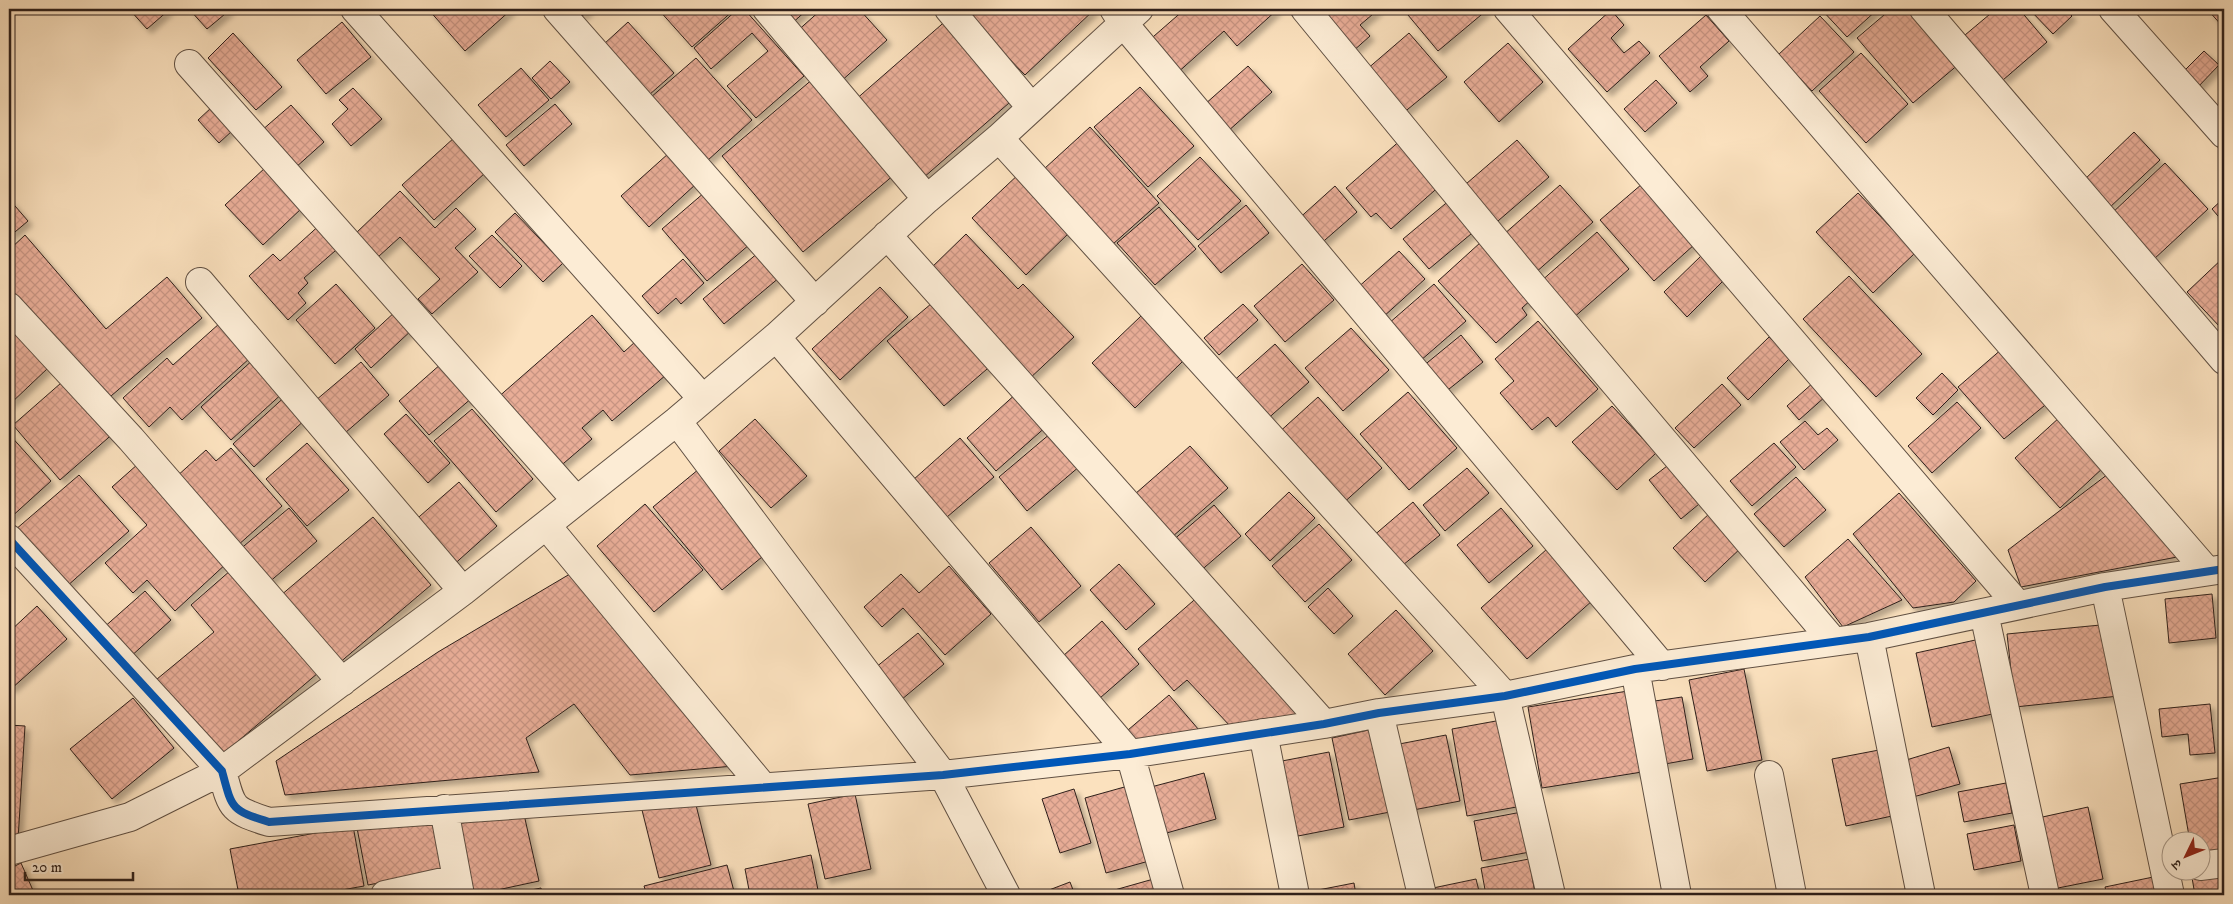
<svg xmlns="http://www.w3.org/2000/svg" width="2233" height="904" viewBox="0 0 2233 904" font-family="'IM FELL DW Pica','Noto Serif Devanagari',serif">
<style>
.building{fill:url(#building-cross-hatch);stroke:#2d1f1a;filter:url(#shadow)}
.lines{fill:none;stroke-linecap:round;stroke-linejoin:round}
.minor-casing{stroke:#605043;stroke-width:30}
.minor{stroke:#fcecd5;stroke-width:28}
.cycleway-casing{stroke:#fcecd5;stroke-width:11}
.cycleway{stroke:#0057b8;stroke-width:8}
</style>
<defs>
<pattern id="building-cross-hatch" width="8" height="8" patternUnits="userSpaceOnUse" patternTransform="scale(1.25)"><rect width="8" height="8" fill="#e8ad97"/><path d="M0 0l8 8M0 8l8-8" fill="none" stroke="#c79482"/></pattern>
<filter id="shadow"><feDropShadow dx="4.5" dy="4.5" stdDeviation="2.5" flood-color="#0004"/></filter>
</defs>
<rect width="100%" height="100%" fill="#fbe1be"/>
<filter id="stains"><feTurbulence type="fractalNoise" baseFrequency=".004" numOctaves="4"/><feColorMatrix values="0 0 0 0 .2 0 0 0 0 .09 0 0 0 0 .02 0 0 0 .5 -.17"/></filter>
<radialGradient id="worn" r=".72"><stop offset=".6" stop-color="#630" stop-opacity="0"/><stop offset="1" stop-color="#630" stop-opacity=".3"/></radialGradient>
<path class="building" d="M129 9H170L147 29Z
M189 9H231L207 29Z
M428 9H512L465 51Z
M575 9H590L582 16Z
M658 9H735L692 47Z
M738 9H744L804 76 756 118 727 86 768 51 752 33 711 69 694 48Z
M775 9H808L790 25Z
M822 9H859L887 40 839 83 795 33Z
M961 9H1095L1025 75Z
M1185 9H1278L1237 46 1224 31 1175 75 1146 43Z
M1315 9H1379L1360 25 1370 36 1352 52Z
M1403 9H1487V10L1438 51Z
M1821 9H1878L1847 37Z
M1891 9H1914L1960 63 1913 103 1857 38Z
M1996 9H2019L2047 42 2003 80 1965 35Z
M2029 9H2065L2072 16 2053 34Z
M2207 9H2224V28Z
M1611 10 1624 25 1611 38 1624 53 1639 41 1650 53 1607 92 1568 49Z
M1706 15 1729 41 1700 67 1708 76 1690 92 1659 56Z
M1820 16 1854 52 1812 91 1778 55Z
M949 18 1017 96 923 178 854 101Z
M342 22 371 57 326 94 297 60Z
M628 22 674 73 649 95 604 44Z
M233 33 282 87 256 110 208 58Z
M1409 33 1447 77 1402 114 1366 70Z
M1508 43 1543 82 1499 122 1464 82Z
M2204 51 2219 65 2196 89 2181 74Z
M1861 53 1908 104 1866 143 1819 91Z
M696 58 752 120 707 161 650 98Z
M550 61 570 82 551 99 532 78Z
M1248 66 1272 92 1227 132 1204 105Z
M521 68 549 100 506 137 478 105Z
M814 78 895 174 803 252 722 156Z
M1656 80 1677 103 1645 132 1624 109Z
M1140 87 1194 146 1148 187 1094 127Z
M353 88 382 119 351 146 332 124 348 109 339 100Z
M555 104 572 124 524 166 506 145Z
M291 105 324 142 295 168 261 131Z
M212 107 233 130 219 143 198 120Z
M1090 127 1159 203 1113 244 1044 169Z
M2134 132 2160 160 2108 209 2082 182Z
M455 137 486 172 434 220 402 185Z
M1403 138 1443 183 1391 229 1376 213 1371 217 1346 188Z
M1517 140 1549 177 1491 227 1459 190Z
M669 153 696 184 649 227 621 196Z
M1200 157 1241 201 1198 240 1157 196Z
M2165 163 2208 209 2153 260 2110 215Z
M266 167 303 207 263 245 225 205Z
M1021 172 1074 228 1026 275 972 218Z
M1642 184 1695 244 1654 281 1600 220Z
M1560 185 1593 222 1535 273 1503 235Z
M1335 186 1357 212 1317 247 1295 222Z
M400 191 435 228 456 208 476 229 455 248 478 272 432 314 418 299 440 279 400 237 378 257 356 233Z
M705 192 750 244 707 281 662 229Z
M1858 193 1915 253 1873 293 1816 232Z
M2224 198V223L2212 209Z
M9 199 28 221 9 237Z
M1451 199 1477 229 1429 269 1403 239Z
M1246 205 1269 233 1221 273 1198 246Z
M1159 207 1196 249 1155 285 1117 243Z
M515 213 563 263 543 282 495 232Z
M323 222 343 244 304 278 308 283 298 293 306 303 288 320 249 276 273 254 280 261Z
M1597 232 1629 269 1572 319 1540 282Z
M966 234 1018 289 1023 284 1074 337 1028 380 929 270Z
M25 235 106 329 167 277 202 318 104 402 9 291V250Z
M492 235 522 266 500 288 469 256Z
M1481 242 1533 298 1522 308 1527 315 1496 343 1438 281Z
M1399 251 1425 279 1382 318 1356 289Z
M759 252 780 277 724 324 703 299Z
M1702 255 1725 279 1687 317 1664 292Z
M2224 257V325L2221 328 2187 292Z
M683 259 704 283 681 304 676 298 658 314 642 296Z
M1302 264 1334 300 1285 342 1254 306Z
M1849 276 1922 354 1876 397 1803 319Z
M336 284 375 328 335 364 296 320Z
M1434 284 1466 321 1420 361 1388 324Z
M880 287 908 317 840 380 812 349Z
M938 298 994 363 944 406 887 341Z
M1243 304 1258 320 1219 355 1204 338Z
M397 310 414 328 371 368 355 349Z
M592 315 624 352 636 341 666 375 612 421 603 410 582 428 592 439 557 469 496 399Z
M1141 316 1183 361 1135 408 1092 363Z
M1538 321 1598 389 1556 427 1548 417 1532 430 1500 393 1514 381 1495 359Z
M220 323 251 357 182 420 170 407 149 427 123 398 167 358 173 365Z
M9 326 48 368 9 405Z
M1351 328 1389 370 1343 411 1305 368Z
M1461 335 1483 362 1444 393 1422 367Z
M1769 337 1790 358 1748 400 1727 378Z
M1275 344 1309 382 1264 422 1230 384Z
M2003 348 2050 401 2004 439 1958 387Z
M255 358 285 391 231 440 201 407Z
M361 362 389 395 338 439 309 406Z
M442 363 473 397 429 435 399 401Z
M1942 373 1958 390 1933 415 1916 398Z
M69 376 116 431 60 480 13 425Z
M1814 382 1826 396 1799 420 1787 406Z
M1722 384 1741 405 1694 448 1675 428Z
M1018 392 1048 425 996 471 967 438Z
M1408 392 1457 448 1409 490 1360 434Z
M289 393 309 416 254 467 233 444Z
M1318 397 1382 468 1340 506 1276 435Z
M1957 402 1981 428 1932 473 1908 446Z
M1612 406 1656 453 1617 490 1572 442Z
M472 409 533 479 496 512 434 441Z
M406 414 450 463 428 483 384 434Z
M2060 417 2105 466 2060 508 2015 458Z
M755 419 807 476 771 508 719 451Z
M1805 421 1818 435 1827 428 1838 440 1804 470 1780 442Z
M1051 433 1080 466 1027 511 999 477Z
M9 434 51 481 9 519Z
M960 438 994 477 947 517 913 480Z
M307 443 349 490 307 526 266 479Z
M1774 443 1796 467 1752 506 1730 481Z
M1190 446 1228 488 1172 537 1135 494Z
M231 448 282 506 237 546 176 477 206 450 216 461Z
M138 464 228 562 175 611 147 580 133 593 105 563 147 525 112 487Z
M1667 466 1699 504 1681 519 1649 480Z
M1467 468 1489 493 1445 531 1423 505Z
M699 469 768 552 722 590 653 507Z
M2112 471 2177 557 2021 587 2008 550Z
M79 475 129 531 66 587 15 530Z
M1796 477 1826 510 1784 547 1754 514Z
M459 482 497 526 450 568 412 523Z
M1289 492 1315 518 1270 561 1245 534Z
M1899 493 1976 581 1954 602 1913 608 1853 534Z
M1413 502 1440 535 1398 569 1372 537Z
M645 504 703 570 654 612 597 546Z
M1214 505 1241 536 1198 573 1171 542Z
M289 508 317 541 267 584 238 551Z
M1501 508 1533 546 1489 583 1457 545Z
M1712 511 1744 545 1705 582 1673 548Z
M373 517 431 585 338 664 280 596Z
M1319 524 1352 560 1305 602 1272 566Z
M1031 527 1081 586 1039 622 989 563Z
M1848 539 1902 600 1843 627 1805 577Z
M1547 549 1593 600 1527 659 1481 608Z
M1119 564 1155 604 1126 630 1090 590Z
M949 566 991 614 945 655 903 608 882 627 864 607 901 574 919 593Z
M580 568 734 766 630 775 574 704 526 738 539 772 285 795 276 761 438 652Z
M231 570 318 673 216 760 151 684 214 632 191 605Z
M1328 588 1353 616 1334 634 1308 607Z
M145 591 171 620 129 658 102 629Z
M1201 594 1309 717 1231 727 1187 680 1174 691 1138 649Z
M2212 594 2216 638 2169 643 2165 599Z
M37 606 67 639 11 689 9 687V632Z
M1396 610 1433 651 1385 695 1348 654Z
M1102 621 1139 664 1100 698 1063 656Z
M2111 624 2119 696 2015 707 2007 634Z
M918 633 944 664 901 700 875 668Z
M1980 639 1997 713 1932 727 1916 653Z
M1744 669 1762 760 1707 771 1689 680Z
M1628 691 1642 772 1542 788 1528 707Z
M1169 695 1199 730 1135 748 1128 730Z
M1682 697 1693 759 1659 765 1648 702Z
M133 698 174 748 112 799 70 749Z
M2210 704 2215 753 2190 755 2188 734 2162 737 2159 709Z
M1507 719 1522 806 1467 816 1452 729Z
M2220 721H2224V758H2223Z
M9 725 25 726 18 840 9 839Z
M1378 728 1395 811 1349 820 1332 738Z
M1446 735 1460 801 1408 811 1394 745Z
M1949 747 1960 784 1913 797 1903 761Z
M1879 750 1892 816 1846 826 1832 759Z
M1329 752 1344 827 1298 836 1282 761Z
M1204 773 1216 819 1163 834 1151 787Z
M2224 777V856L2200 859V842H2190L2180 784Z
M2006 783 2012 813 1964 822 1958 792Z
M1128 786 1149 861 1106 873 1085 798Z
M1074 789 1091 843 1060 853 1042 799Z
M693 793 711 865 659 878 641 806Z
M855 794 871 869 825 879 808 804Z
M2088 807 2103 879 2053 889 2038 818Z
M523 810 539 881 474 895 458 824Z
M1527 811 1535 851 1482 861 1474 821Z
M431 814 442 871 368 885 357 828Z
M2014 825 2021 861 1974 870 1967 834Z
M353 826 364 886 314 895H239L230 849Z
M811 855 819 895H750L745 869Z
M1529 859 1535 893 1486 895 1481 868Z
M21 863 35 895H9V869Z
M727 865 735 895H647L644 886Z
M2224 865V895H2195L2191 872Z
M2158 876 2162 895H2107L2105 887Z
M1157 878 1161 895H1097Z
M1476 879 1480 895H1435L1433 888Z
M1070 882 1075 895H1036Z
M1354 883 1356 895H1308V892Z
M541 888 542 895H505Z"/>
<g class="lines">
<g class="minor-casing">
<path id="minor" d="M355 9 702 398
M557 9 815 302
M767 9 927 199
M949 9 1031 107
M1114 9 1123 23 1662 666
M1305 9 1531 284 1833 641
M1508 9 2017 604
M1721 9 2206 570
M1924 9 2224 360
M2113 9 2224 134
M189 64 576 500
M999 138 1505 696 1551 895
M887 235 1324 724
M200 282 463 591
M9 307 131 439 342 682
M776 337 1130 754 1170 895
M677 421 943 775 1006 895
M546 525 763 787
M9 539 222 771C232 809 231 810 269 822L943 775 1130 754 1324 724 1379 713 1505 696 1635 669 1869 637 2105 587 2224 569
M2105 587 2170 895
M1984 613 2045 895
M1869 637 1921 895
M1635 669 1677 895
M1379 713 1422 895
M1263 733 1295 895
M1769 775 1792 895
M444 809 460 895
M9 851 130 817 222 771 463 591 677 421 776 337 927 199 999 138 1139 9
M2200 866 2224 863
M385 895 457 879"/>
</g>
<use href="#minor" class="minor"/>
<g class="cycleway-casing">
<path id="cycleway" d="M9 539 222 771C232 809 231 810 269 822L943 775 1130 754 1324 724 1379 713 1505 696 1635 669 1869 637 2105 587 2224 569"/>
</g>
<use href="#cycleway" class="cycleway"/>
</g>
<rect width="2233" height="904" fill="none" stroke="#fbe1be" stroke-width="30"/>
<rect x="10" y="10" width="2213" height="884" fill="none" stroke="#2d1f1a" stroke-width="2.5"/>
<rect x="15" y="15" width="2203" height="874" fill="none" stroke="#2d1f1a"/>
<g transform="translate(2186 856) rotate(227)"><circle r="24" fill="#fcecd5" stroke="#a99a8a"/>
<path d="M0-4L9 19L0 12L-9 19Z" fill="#8f2418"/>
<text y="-8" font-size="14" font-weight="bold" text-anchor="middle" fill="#2d1f1a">उ</text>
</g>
<path d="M25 872v8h108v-8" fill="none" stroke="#2d1f1a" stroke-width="2.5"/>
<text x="32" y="872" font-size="15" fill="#2d1f1a" stroke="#fcecd5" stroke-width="4" paint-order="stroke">20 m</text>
<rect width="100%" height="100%" filter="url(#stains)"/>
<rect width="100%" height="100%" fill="url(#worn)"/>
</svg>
